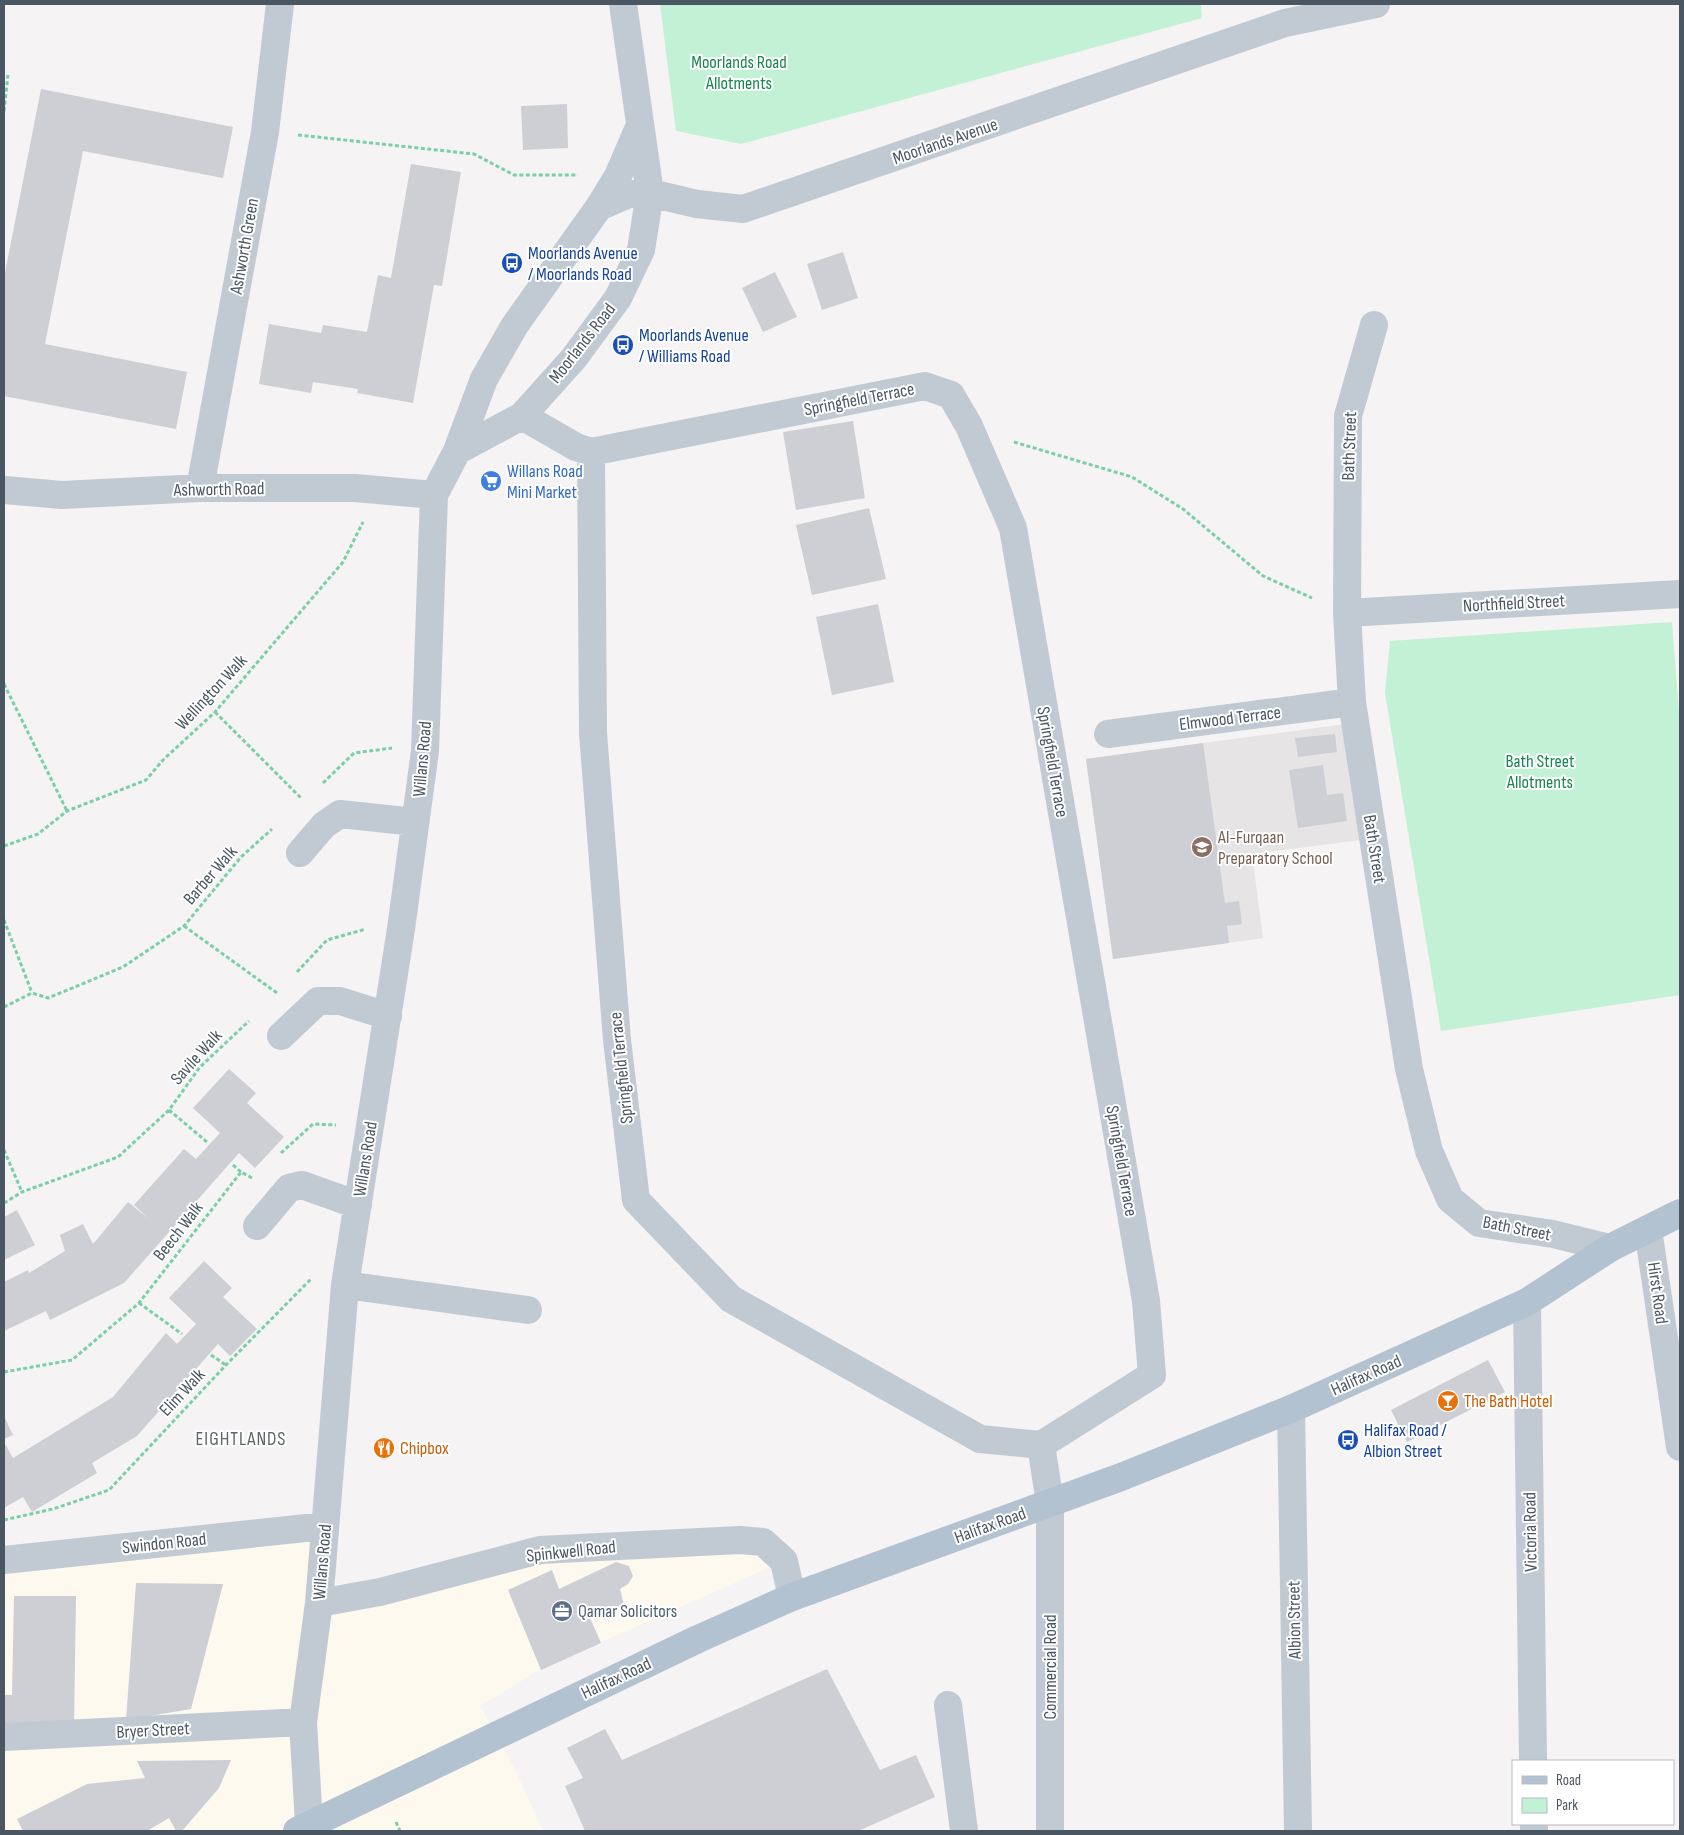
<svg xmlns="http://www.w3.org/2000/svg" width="1684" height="1835" viewBox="0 0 1684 1835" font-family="'Sofia Sans Condensed',sans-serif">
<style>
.commercial{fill:#fdf9ef}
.education{fill:#e6e4e5}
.green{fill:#c3f1d5}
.building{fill:#cdcfd5}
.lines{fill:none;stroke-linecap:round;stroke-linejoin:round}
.path{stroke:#7ad0a6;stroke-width:3;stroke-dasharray:4 2.5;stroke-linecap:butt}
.minor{stroke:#c1cad2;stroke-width:28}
.major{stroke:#b3c2d1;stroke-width:28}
.labels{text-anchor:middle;stroke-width:4;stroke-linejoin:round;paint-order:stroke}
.park-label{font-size:18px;fill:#17864f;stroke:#fff}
.street-label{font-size:18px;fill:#4a5661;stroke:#fff}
.transit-label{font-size:18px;fill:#164399;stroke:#fff;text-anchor:start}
.shop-label{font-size:18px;fill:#366cbe;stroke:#fff;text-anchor:start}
.education-label{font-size:18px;fill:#785e54;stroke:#fff;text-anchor:start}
.food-label{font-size:18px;fill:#c56008;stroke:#fff;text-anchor:start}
.service-label{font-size:18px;fill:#4e5e75;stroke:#fff;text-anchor:start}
.neighbourhood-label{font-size:19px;letter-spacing:1px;fill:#5f6368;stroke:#fff}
</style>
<rect width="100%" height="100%" fill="#f5f3f3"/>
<path class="commercial" d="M325 1526 319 1603 540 1550 740 1540 784 1561 541 1669 480 1706 515 1769 543 1831H4V1552Z"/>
<path class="education" d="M1345 724 1361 840 1252 854 1263 938 1113 959 1086 759Z"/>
<path class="green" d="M660 4H1201L1202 18 741 144 676 131Z
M1672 622 1680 726V995L1441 1031 1385 693 1390 641Z"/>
<path class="building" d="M41 89 233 127 223 178 83 151 45 344 187 372 176 429 4 396V278Z
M567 104 568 148 523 150 521 106Z
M411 164 461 172 442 286 434 285 413 403 357 393 358 389 313 382 311 393 259 384 269 324 321 333 323 325 367 332 378 275 391 278Z
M843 252 858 298 822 310 807 264Z
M775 272 797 317 763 332 742 288Z
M853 421 865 498 796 510 783 432Z
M869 508 886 579 812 595 796 525Z
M878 604 894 682 832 695 816 617Z
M1335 734 1337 752 1298 757 1295 738Z
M1203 743 1225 903 1239 901 1242 924 1227 926 1229 943 1113 959 1086 759Z
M1323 765 1327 795 1343 793 1347 821 1298 828 1289 770Z
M229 1069 256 1093 247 1103 284 1137 255 1168 239 1153 124 1283 50 1320 46 1311 4 1331V1282L28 1270 29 1273 65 1251 60 1235 83 1224 93 1244 128 1202 149 1219 134 1205 184 1149 196 1159 220 1133 193 1108Z
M17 1210 35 1245 4 1260V1217Z
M204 1261 232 1288 223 1297 257 1329 230 1356 218 1344 137 1436 92 1463 97 1473 32 1512 23 1497 4 1508V1442L13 1458 113 1397 166 1333 177 1344 196 1324 169 1298Z
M1488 1360 1505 1392 1407 1442 1391 1410Z
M4 1416 13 1435 4 1439Z
M616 1562 629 1566 633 1576 628 1584 620 1589 624 1605 590 1618 601 1643 541 1670 508 1590 552 1570 559 1589Z
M136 1583 223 1584 191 1709 126 1720Z
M14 1596H76L74 1728 4 1726V1695H12Z
M827 1669 880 1770 916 1755 935 1797 858 1831H585L565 1786 583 1778 567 1748 605 1729 622 1760Z
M231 1760 219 1788 182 1831H176L169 1818 147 1831H23L17 1819 87 1784 145 1778 137 1761Z"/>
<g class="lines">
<path class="path" d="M4 111 8 75
M298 135 474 154 514 175H578
M1014 442 1132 477 1183 509 1263 576 1312 598
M4 684 67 811
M215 712 302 799
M323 783 354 753 392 748
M4 846 38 834 67 811 146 780 163 760 215 712 343 562 363 522
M4 920 32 993
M184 926 277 993
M297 972 327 940 366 929
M4 1007 32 993 48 998 123 967 184 926 241 857 272 829
M169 1110 207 1142
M4 1150 22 1192
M281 1153 313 1124 336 1125
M233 1165 241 1172
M4 1203 22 1192 118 1157 169 1110 200 1067 249 1021
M139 1303 182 1334
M211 1355 226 1365
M4 1372 72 1360 139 1303 241 1172 252 1178
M4 1520 53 1509 109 1490 226 1365 311 1279
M396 1822 400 1831"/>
<path class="minor" d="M599 207 629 194 650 193 697 204 743 209 1285 23 1376 4
M1374 325 1348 416 1347 613 1352 702 1409 1069 1429 1151 1450 1199 1479 1223 1553 1234 1610 1248
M522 416 576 447 591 452
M457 451 522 416 574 358 618 298 641 250 650 193 623 4
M200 488 265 132 280 4
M4 490 62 495 200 488H355L434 495
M1347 613 1680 594
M1108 734 1352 702
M300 853 324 825 340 814 415 822
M281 1036 318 1001H340L388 1016
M257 1226 289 1188 302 1185 358 1205
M1648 1229 1680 1447
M345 1285 528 1310
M1527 1302 1533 1761
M1291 1409 1298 1831
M1041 1445 980 1439 731 1299 636 1200 617 1040 593 733 591 452 925 386 951 395 969 426 1013 528 1146 1301 1152 1375 1041 1445 1050 1503V1831
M4 1560 325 1526
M319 1603 380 1592 540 1550 740 1540 763 1542 784 1561 792 1597
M948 1705 964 1831
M4 1737 303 1722
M309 1824 303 1722 319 1603 345 1285 401 929 425 751 434 495 457 451 484 379 515 325 599 207 618 176 640 125
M1534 1824V1831"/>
<path class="major" d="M297 1831 698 1639 792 1597 1121 1477 1291 1409 1527 1302 1610 1248 1680 1213"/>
</g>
<defs>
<g id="bus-disc" transform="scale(1.125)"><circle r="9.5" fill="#1a4fb4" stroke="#fff"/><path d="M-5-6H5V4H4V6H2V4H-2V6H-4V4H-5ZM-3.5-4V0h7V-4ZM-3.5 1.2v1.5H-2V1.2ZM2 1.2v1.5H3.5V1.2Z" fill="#fff"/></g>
<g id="supermarket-disc" transform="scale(1.125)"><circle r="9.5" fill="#3f7fe0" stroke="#fff"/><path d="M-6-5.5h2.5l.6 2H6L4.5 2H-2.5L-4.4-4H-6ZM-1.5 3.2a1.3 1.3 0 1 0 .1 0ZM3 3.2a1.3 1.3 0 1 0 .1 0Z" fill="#fff"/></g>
<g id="school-disc" transform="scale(1.125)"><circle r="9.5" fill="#8d6e63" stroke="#fff"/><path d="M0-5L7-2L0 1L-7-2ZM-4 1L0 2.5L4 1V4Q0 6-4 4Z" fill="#fff"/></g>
<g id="bar-disc" transform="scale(1.125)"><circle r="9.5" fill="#e8710a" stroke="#fff"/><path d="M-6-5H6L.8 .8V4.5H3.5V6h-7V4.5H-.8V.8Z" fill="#fff"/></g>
<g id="restaurant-disc" transform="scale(1.125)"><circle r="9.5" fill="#e8710a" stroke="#fff"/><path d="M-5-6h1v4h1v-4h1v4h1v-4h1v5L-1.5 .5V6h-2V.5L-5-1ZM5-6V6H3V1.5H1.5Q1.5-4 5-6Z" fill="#fff"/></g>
<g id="office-disc" transform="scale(1.125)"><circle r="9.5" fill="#5c6f8a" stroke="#fff"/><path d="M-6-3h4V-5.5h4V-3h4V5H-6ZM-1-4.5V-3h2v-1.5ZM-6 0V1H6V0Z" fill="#fff"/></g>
</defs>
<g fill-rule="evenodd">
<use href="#bus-disc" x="512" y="263"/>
<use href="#bus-disc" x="623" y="345"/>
<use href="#supermarket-disc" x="491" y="481"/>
<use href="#school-disc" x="1202" y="847"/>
<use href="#bar-disc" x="1448" y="1401"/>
<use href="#bus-disc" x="1348" y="1440"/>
<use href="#restaurant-disc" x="384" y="1448"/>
<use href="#office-disc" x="562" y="1611"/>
</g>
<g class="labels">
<g class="park-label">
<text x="739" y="68">Moorlands Road<tspan x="739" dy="21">Allotments</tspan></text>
<text x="1540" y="767">Bath Street<tspan x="1540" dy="21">Allotments</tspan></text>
</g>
<g class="street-label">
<text transform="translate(945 141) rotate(-19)" y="6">Moorlands Avenue</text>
<text transform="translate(244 246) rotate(-80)" y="6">Ashworth Green</text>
<text transform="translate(582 343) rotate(-52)" y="6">Moorlands Road</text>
<text transform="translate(859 399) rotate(-11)" y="6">Springfield Terrace</text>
<text transform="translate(1349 446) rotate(-88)" y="6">Bath Street</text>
<text transform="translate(219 489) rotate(-1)" y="6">Ashworth Road</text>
<text transform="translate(1514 603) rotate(-3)" y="6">Northfield Street</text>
<text transform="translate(211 692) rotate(-47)" y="6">Wellington Walk</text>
<text transform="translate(1230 718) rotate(-7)" y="6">Elmwood Terrace</text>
<text transform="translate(422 759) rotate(-85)" y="6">Willans Road</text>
<text transform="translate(1053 762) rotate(80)" y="6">Springfield Terrace</text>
<text transform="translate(1375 849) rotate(81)" y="6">Bath Street</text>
<text transform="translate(210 875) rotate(-49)" y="6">Barber Walk</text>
<text transform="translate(196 1057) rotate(-48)" y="6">Savile Walk</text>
<text transform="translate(621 1068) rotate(-96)" y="6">Springfield Terrace</text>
<text transform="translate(365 1159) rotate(-81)" y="6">Willans Road</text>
<text transform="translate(1122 1161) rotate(80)" y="6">Springfield Terrace</text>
<text transform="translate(1517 1228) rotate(11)" y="6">Bath Street</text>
<text transform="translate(178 1231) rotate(-52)" y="6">Beech Walk</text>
<text transform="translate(1658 1293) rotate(82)" y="6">Hirst Road</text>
<text transform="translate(1366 1375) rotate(-24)" y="6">Halifax Road</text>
<text transform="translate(182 1392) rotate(-47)" y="6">Elim Walk</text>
<text transform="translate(990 1525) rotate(-20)" y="6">Halifax Road</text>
<text transform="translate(1530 1532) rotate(-91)" y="6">Victoria Road</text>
<text transform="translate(164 1543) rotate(-6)" y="6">Swindon Road</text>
<text transform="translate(571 1551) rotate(-6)" y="6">Spinkwell Road</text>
<text transform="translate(322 1562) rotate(-85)" y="6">Willans Road</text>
<text transform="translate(1294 1620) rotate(-91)" y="6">Albion Street</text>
<text transform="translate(1050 1667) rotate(-90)" y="6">Commercial Road</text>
<text transform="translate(616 1678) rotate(-25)" y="6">Halifax Road</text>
<text transform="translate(153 1730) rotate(-3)" y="6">Bryer Street</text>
</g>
<g class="transit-label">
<text x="528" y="259">Moorlands Avenue<tspan x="528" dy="21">/ Moorlands Road</tspan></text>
<text x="639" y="341">Moorlands Avenue<tspan x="639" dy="21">/ Williams Road</tspan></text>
<text x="1364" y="1436">Halifax Road /<tspan x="1364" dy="21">Albion Street</tspan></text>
</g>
<g class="shop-label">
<text x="507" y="477">Willans Road<tspan x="507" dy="21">Mini Market</tspan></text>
</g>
<g class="education-label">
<text x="1218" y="843">Al-Furqaan<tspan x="1218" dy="21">Preparatory School</tspan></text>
</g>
<g class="food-label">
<text x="1464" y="1407">The Bath Hotel</text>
<text x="400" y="1454">Chipbox</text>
</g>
<g class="service-label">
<text x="578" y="1617">Qamar Solicitors</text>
</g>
<g class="neighbourhood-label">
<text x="241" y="1445">EIGHTLANDS</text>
</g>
</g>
<rect width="1684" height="1835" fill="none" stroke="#4a5661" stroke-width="10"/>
<rect x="1512" y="1760" width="162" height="65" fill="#ffffff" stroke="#b7bbc0"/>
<rect x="1522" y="1776" width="25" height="8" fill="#b3c2d1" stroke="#b7bbc0"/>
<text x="1556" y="1785" font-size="15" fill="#4a5661">Road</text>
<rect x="1522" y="1798" width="25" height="15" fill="#c3f1d5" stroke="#b7bbc0"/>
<text x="1556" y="1810" font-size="15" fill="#4a5661">Park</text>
</svg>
